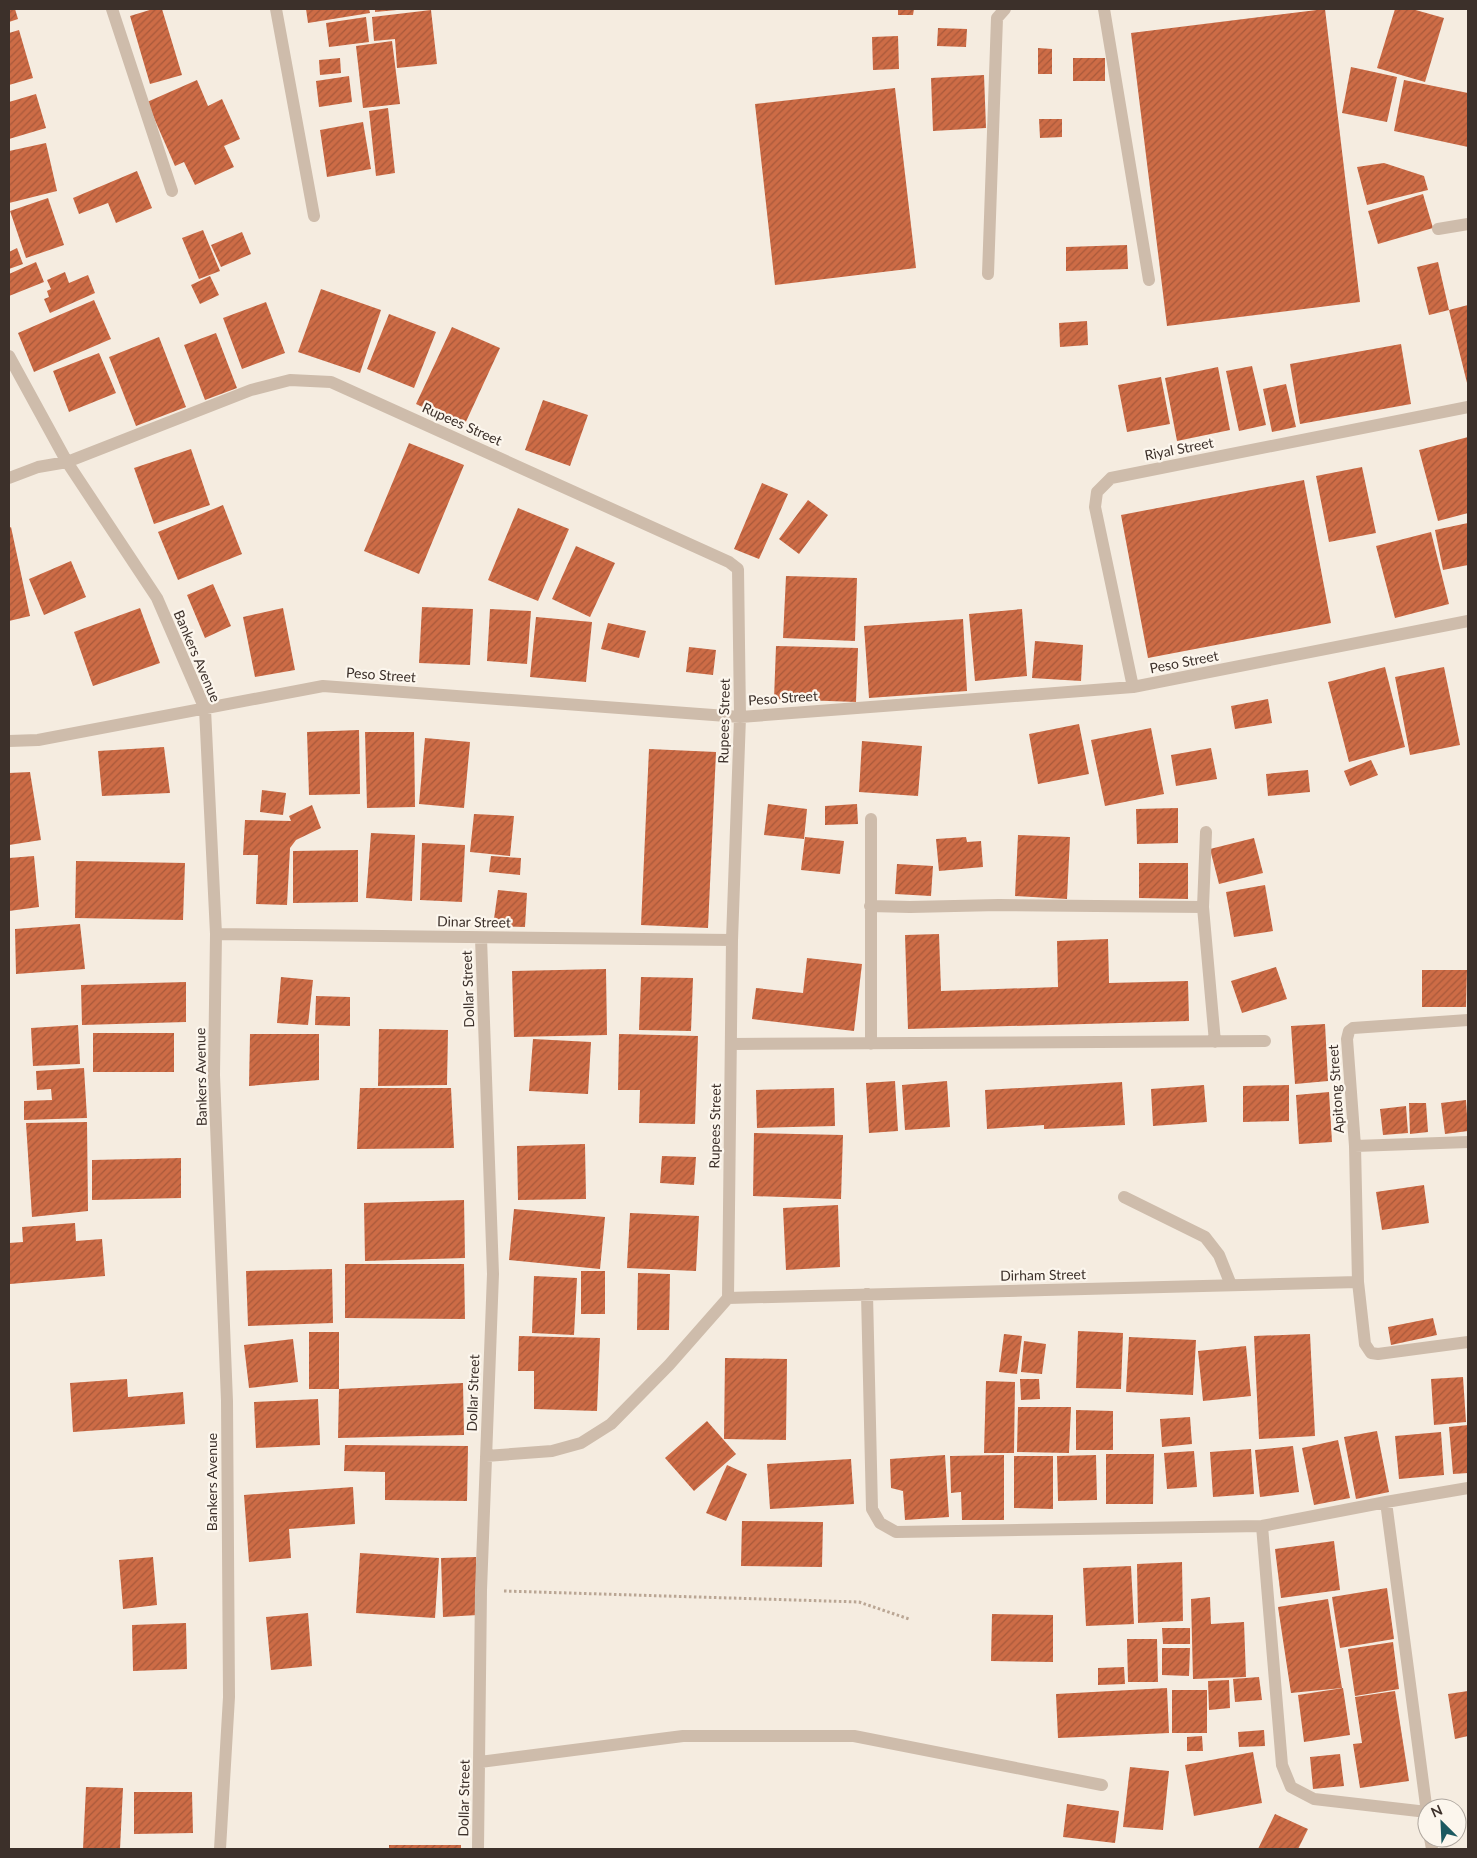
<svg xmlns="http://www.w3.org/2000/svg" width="1477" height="1858" viewBox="0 0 1477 1858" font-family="Lato,sans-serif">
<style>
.building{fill:url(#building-hatch)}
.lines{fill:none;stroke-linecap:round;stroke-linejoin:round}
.path{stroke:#baa694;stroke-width:3;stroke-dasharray:2.5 2.5;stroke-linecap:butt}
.minor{stroke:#cebcab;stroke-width:12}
.labels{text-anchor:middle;stroke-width:4.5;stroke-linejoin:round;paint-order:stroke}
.street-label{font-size:14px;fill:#3c302a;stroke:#fcf6ed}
</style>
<defs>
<pattern id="building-hatch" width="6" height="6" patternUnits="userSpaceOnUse" patternTransform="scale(1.25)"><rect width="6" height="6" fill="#cd6c46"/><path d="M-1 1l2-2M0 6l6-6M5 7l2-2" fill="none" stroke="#a8593b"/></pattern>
</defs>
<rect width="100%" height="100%" fill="#f5ece0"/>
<path class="building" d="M9 9H15L18 19 9 22Z
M153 9H162L182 75 150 84 130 16Z
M306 9H369L370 13 308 23Z
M375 9H397V10L375 12Z
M898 9H914L913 15H898Z
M1325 9 1360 302 1167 326 1131 33Z
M1395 9H1412L1444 18 1425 82 1377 68Z
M431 10 437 64 397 68 395 39 374 41 372 17Z
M366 17 369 42 329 47 326 23Z
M938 28 967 29 966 47 937 46Z
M19 30 33 78 9 85V33Z
M898 36 899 69 873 70 872 37Z
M392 41 400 104 363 108 356 46Z
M1038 48 1052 49V74H1038Z
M340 58 341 73 320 75 319 60Z
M1073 58H1105V81H1073Z
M1351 67 1397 77 1387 122 1342 113Z
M984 75 986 128 933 131 931 78Z
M349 76 352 102 319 107 316 81Z
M197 80 208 106 222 99 240 139 224 146 234 167 195 185 184 162 175 166 147 102Z
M1404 80 1468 93V147L1394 131Z
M895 88 916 268 775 285 755 104Z
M36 94 46 128 9 139V102Z
M388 108 395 173 376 176 369 111Z
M1039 119H1062V137L1040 138Z
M363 122 371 169 327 177 320 130Z
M46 143 57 191 9 203V151Z
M1384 163 1424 176 1428 190 1367 205 1357 167Z
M137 171 152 208 116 223 108 203 79 214 73 198Z
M1423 194 1433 228 1378 244 1368 211Z
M48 198 64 245 26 258 10 211Z
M203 230 220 271 199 279 182 238Z
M242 232 251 254 221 267 211 245Z
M1127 245 1128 269 1066 271V247Z
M17 248 23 264 9 269V252Z
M36 262 44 282 9 296V274Z
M1438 262 1449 310 1429 315 1417 267Z
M65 272 69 283 88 275 95 293 50 313 44 299 49 297 47 291 51 289 47 280Z
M210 276 219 295 200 304 191 285Z
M321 289 381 310 360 373 298 352Z
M94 300 111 339 34 372 18 333Z
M266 302 285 353 242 369 223 318Z
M1468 305V387L1449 310Z
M389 314 436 332 414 388 367 369Z
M1087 321 1088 345 1060 347 1059 323Z
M452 327 500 348 464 426 416 404Z
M216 333 237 388 205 400 184 345Z
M159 337 186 407 136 426 109 357Z
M1401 344 1411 404 1300 424 1290 364Z
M99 353 116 393 69 412 53 371Z
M1252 366 1266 425 1239 431 1226 371Z
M1218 367 1230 430 1177 441 1165 378Z
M1161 377 1170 424 1127 432 1118 385Z
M1286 384 1296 427 1272 432 1263 389Z
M543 400 588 415 570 466 525 450Z
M1468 437V513L1438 521 1419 450Z
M409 443 464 465 419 574 364 551Z
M191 449 210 505 154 524 134 468Z
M1362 467 1376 533 1329 542 1316 476Z
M1304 480 1331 623 1148 658 1121 515Z
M762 483 788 494 759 559 734 549Z
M808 500 828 515 799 554 779 539Z
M223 505 242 554 178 580 158 532Z
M518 508 569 529 538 601 488 580Z
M1468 523V565L1443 570 1435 530Z
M11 527 30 616 9 621V528Z
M1431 532 1449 604 1395 618 1376 546Z
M576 546 615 563 590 617 552 599Z
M71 561 86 597 44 615 29 579Z
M786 576 857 578 855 641 783 638Z
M213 584 231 626 205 638 187 595Z
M422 607 473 609 470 665 419 663Z
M140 608 160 663 93 686 74 632Z
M283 608 295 670 255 677 243 617Z
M490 609 531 611 527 664 487 661Z
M1022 609 1027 676 975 681 969 614Z
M536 617 592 622 586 682 530 677Z
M963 619 967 691 869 698 864 626Z
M608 623 646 631 639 658 601 649Z
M1035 641 1083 645 1081 681 1032 678Z
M776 646 858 648 856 702 774 699Z
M689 647 716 650 713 675 686 672Z
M1385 667 1405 747 1349 762 1328 682Z
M1444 667 1460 745 1410 755 1395 677Z
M1268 699 1272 723 1235 729 1231 706Z
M1079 724 1089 774 1038 784 1029 734Z
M1151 728 1164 794 1105 806 1091 740Z
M359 730 360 794 309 795 307 732Z
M365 732H414L415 807 367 808Z
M425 738 470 742 464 808 419 804Z
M862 741 922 746 918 796 859 792Z
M164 747 170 793 102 796 98 751Z
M1211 748 1217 779 1176 786 1171 755Z
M649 749 716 752 708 928 641 925Z
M1371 760 1378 775 1350 786 1344 771Z
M1308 770 1310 792 1268 796 1266 774Z
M30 772 41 840 9 845V773Z
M262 790 286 793 283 815 260 812Z
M768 804 807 809 804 839 764 835Z
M857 804 858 824 825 825V806Z
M312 805 321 828 296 840 290 848 287 905 256 904 258 855H243L245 820 291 821 289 816Z
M1178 808V843L1137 844 1136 809Z
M474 814 514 816 510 856 470 852Z
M371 833 415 835 412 901 366 898Z
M1018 835 1070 837 1067 899 1015 896Z
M805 837 844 841 840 874 801 870Z
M966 837 967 842 981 841 983 867 939 871 936 839Z
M1254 838 1263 873 1219 884 1210 849Z
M422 843 465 845 462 902 420 900Z
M358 850V902L293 903V851Z
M34 856 39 907 9 911V858Z
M491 856 521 858 520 875 489 872Z
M76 861 185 863 183 920 75 918Z
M1139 863H1188V899L1139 898Z
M897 864 933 866 931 896 895 894Z
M1265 885 1273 931 1234 937 1226 892Z
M498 890 527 893 525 927 493 926Z
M80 924 85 969 16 974 15 929Z
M939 934 941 991 1058 987 1057 941 1108 939 1109 983 1188 981 1189 1021 908 1029 905 935Z
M807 958 862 964 854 1031 752 1019 756 988 803 993Z
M1276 967 1287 999 1242 1013 1231 981Z
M606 969 607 1035 514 1037 512 971Z
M1422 970H1467L1466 1007H1422Z
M281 977 313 980 308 1025 277 1023Z
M641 977 693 978 691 1031 639 1030Z
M186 982V1022L82 1025 81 985Z
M316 996 350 997V1026L315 1025Z
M1325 1024 1328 1081 1295 1084 1291 1026Z
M78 1025 80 1064 33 1066 31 1028Z
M379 1029 448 1030 447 1085 378 1086Z
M93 1033H174V1072H93Z
M250 1034H319V1080L249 1086Z
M619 1034 698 1036 695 1124 639 1123 640 1090H618Z
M533 1039 591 1042 588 1094 529 1091Z
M84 1068 87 1118 24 1120V1101L52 1100 51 1089 37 1090 36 1071Z
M895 1081 898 1131 869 1133 866 1083Z
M947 1081 950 1127 905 1130 902 1085Z
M1122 1082 1125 1125 1044 1129V1125L987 1129 985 1090Z
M1204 1085 1207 1122 1153 1126 1151 1089Z
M1289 1085V1121L1243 1122V1086Z
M360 1088H451L454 1148 357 1149Z
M834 1088 835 1126 757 1128 756 1090Z
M1329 1092 1332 1142 1299 1144 1296 1095Z
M1466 1100 1468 1131 1445 1134 1441 1103Z
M1409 1103H1426L1428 1132 1410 1134Z
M1406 1106 1408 1133 1383 1135 1380 1109Z
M87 1122 88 1211 32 1217 26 1123Z
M754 1133 843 1135 841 1199 753 1196Z
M585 1144 586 1199 518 1200 517 1146Z
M662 1156 696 1157 694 1185 660 1183Z
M181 1158V1198L92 1200V1160Z
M1424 1185 1429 1223 1382 1230 1376 1192Z
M464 1200 465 1258 365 1261 364 1203Z
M838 1205 840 1267 786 1270 783 1208Z
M514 1209 605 1217 600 1269 509 1260Z
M630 1213 699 1216 696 1271 627 1268Z
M75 1223 76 1241 102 1239 105 1276 10 1284 9 1243 23 1242 22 1227Z
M345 1264H464L465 1319 345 1318Z
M332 1269 333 1323 248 1326 246 1271Z
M581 1271H605V1314H581Z
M638 1273 670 1274 669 1330H637Z
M534 1276 577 1278 574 1335 532 1333Z
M1433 1318 1437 1335 1391 1345 1388 1327Z
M1078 1331 1123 1333 1121 1389 1076 1388Z
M309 1332H339V1389H309Z
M1004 1334 1022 1336 1017 1374 999 1372Z
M1310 1334 1315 1436 1259 1439 1254 1336Z
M519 1336 600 1338 597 1411 534 1409V1371H518Z
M1129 1337 1196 1340 1193 1395 1126 1392Z
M293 1339 298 1382 249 1388 244 1345Z
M1024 1341 1046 1344 1042 1374 1021 1372Z
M1246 1346 1251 1396 1203 1401 1198 1351Z
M725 1358 787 1359 786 1440 724 1439Z
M1463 1377 1466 1422 1434 1425 1431 1379Z
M127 1379 128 1397 183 1392 185 1424 73 1432 70 1383Z
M1020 1379H1039L1040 1399 1021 1400Z
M986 1381 1015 1382 1014 1453H984Z
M463 1383 464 1435 338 1438 339 1389Z
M318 1399 320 1445 256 1448 254 1402Z
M1018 1407H1071L1069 1453 1017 1452Z
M1076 1410 1113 1411V1450H1076Z
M1190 1417 1192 1444 1162 1447 1160 1419Z
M707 1421 736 1454 694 1491 665 1458Z
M1468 1425V1473L1453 1474 1449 1427Z
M1377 1431 1389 1492 1356 1499 1344 1437Z
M1441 1432 1444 1475 1399 1479 1395 1436Z
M1338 1440 1350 1498 1314 1505 1302 1448Z
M345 1445 468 1446 467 1501 385 1500V1472L344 1471Z
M1293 1446 1299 1492 1260 1497 1255 1450Z
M1251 1449 1254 1494 1213 1497 1210 1452Z
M1194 1451 1197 1487 1167 1489 1164 1453Z
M1106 1454H1154L1153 1504H1106Z
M945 1455 949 1517 905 1520 903 1491 891 1488 890 1459Z
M1004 1455V1520H962L961 1492 951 1493 950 1456Z
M1096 1455 1097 1500 1058 1501 1057 1456Z
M1014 1456H1053V1509L1014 1508Z
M851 1459 854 1504 770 1509 767 1464Z
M727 1465 747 1474 726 1521 706 1513Z
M353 1487 355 1524 289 1529 291 1558 249 1562 244 1495Z
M742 1521 823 1522 822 1567 741 1566Z
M1334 1541 1340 1590 1281 1598 1275 1549Z
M360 1553 439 1558 435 1618 356 1613Z
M153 1557 157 1605 123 1609 119 1560Z
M476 1557 478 1615 443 1617 441 1558Z
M1182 1562 1183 1621 1138 1623 1137 1564Z
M1131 1566 1134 1624 1086 1626 1083 1568Z
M1387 1588 1394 1639 1340 1648 1332 1597Z
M1210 1597 1211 1624 1244 1622 1246 1677 1193 1679 1191 1599Z
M1328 1599 1342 1688 1291 1693 1278 1607Z
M308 1613 312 1666 271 1670 266 1617Z
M992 1614 1053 1615V1662L991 1661Z
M186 1623 187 1669 133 1671 132 1625Z
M1162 1628H1190V1644H1163Z
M1127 1639H1157L1158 1682H1128Z
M1393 1642 1399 1689 1355 1696 1348 1649Z
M1162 1648H1190L1189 1676 1162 1675Z
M1124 1667 1125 1684 1098 1685V1668Z
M1259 1677 1262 1700 1235 1702 1233 1679Z
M1229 1680 1230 1708 1209 1710 1208 1681Z
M1167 1688 1169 1733 1058 1738 1056 1694Z
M1343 1688 1350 1735 1304 1742 1298 1695Z
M1172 1690H1207V1733H1172Z
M1395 1691 1409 1781 1360 1788 1353 1744 1362 1743 1355 1697Z
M1468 1691V1736L1455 1739 1448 1694Z
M1264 1730 1265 1746 1239 1747 1238 1732Z
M1202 1736 1203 1751H1187V1737Z
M1253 1752 1262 1803 1194 1816 1185 1765Z
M1340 1754 1344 1786 1313 1789 1310 1757Z
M1130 1767 1169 1771 1163 1830 1123 1827Z
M86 1787 123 1788 120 1849H83Z
M134 1792H192L193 1833 134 1834Z
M1067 1804 1119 1811 1115 1843 1063 1837Z
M1275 1814 1308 1829 1298 1849H1258Z
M389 1845H461V1849H389Z"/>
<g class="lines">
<path class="path" d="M504 1591 859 1602 909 1619"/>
<path class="minor" d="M112 9 172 191
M276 9 314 216
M1104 9 1149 280
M1438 229 1468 224
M988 274 997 18 1005 9
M9 356 67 462 157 598 205 709 216 934 214 1075 227 1401 229 1697 220 1849
M9 478 38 467 67 462 251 390 290 380 331 382 729 562 738 569 740 717 732 940 728 1298 669 1365 611 1424 581 1443 552 1451 486 1456
M1133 687 1095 507 1097 492 1111 478 1468 407
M9 741 38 740 323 686 740 717 1133 687 1468 621
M1206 832 1203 907 1215 1042
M870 906 910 907 999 905 1203 907
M216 934 732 940
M1468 1020 1353 1028 1349 1031 1347 1039 1355 1146 1358 1282 1365 1344 1371 1353 1378 1354 1468 1342
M731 1044 1265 1041
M871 1044V819
M1355 1146 1468 1142
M1124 1197 1205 1237 1219 1255 1231 1285
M867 1294 872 1509 880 1523 896 1532 1262 1526 1386 1502 1468 1488
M728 1298 1358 1282
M1386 1502 1427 1813
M1262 1526 1282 1765 1291 1787 1314 1799 1427 1812
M480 1762 683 1736H854L1102 1785
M1430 1838 1432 1849
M478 1849 481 1590 493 1274 481 938"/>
</g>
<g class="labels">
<g class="street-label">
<text transform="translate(462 424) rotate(24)" y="5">Rupees Street</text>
<text transform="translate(1179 449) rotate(-11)" y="5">Riyal Street</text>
<text transform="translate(197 656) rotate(67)" y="5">Bankers Avenue</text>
<text transform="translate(1184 662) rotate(-11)" y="5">Peso Street</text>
<text transform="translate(381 675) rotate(4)" y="5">Peso Street</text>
<text transform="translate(783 698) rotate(-4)" y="5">Peso Street</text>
<text transform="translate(724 721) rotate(-89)" y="5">Rupees Street</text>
<text transform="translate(474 922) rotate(1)" y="5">Dinar Street</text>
<text transform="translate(468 989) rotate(-92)" y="5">Dollar Street</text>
<text transform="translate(201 1077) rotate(-91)" y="5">Bankers Avenue</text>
<text transform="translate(1336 1089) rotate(-94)" y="5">Apitong Street</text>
<text transform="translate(715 1126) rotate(-89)" y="5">Rupees Street</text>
<text transform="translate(1043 1275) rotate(-1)" y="5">Dirham Street</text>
<text transform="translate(473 1393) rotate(-88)" y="5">Dollar Street</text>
<text transform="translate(212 1482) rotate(-90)" y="5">Bankers Avenue</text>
<text transform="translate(464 1798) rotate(-89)" y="5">Dollar Street</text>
</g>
</g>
<rect width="1477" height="1858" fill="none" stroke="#3c302a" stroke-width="20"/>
<g transform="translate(1442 1823) rotate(336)"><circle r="24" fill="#fcf6ed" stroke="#afa79f"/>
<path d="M0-4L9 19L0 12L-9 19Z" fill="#1c5960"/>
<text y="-8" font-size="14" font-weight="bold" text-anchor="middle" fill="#3c302a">N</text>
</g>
</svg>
